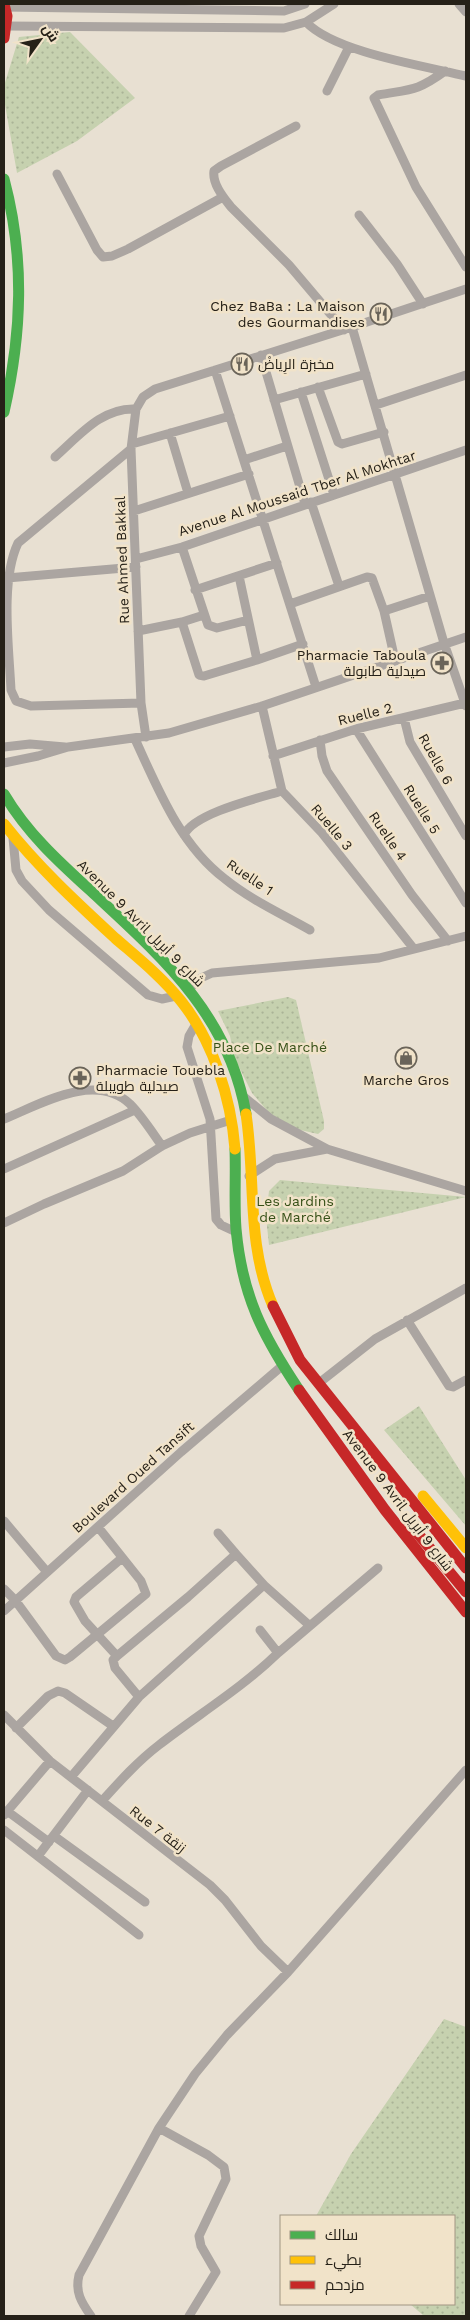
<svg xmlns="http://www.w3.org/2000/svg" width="470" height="2320" viewBox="0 0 470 2320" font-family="'Work Sans',Cairo,sans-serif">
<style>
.grass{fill:url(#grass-dots)}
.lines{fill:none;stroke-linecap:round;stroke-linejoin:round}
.street{stroke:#aba5a1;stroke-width:9}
.fast{stroke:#4caf50;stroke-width:11}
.slow{stroke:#ffc107;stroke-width:11}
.jam{stroke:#c62828;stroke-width:11}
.labels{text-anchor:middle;stroke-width:5;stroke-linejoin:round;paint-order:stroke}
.poi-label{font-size:14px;fill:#262118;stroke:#f1e3c9;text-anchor:end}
.street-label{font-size:14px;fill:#262118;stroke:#f1e3c9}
.park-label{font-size:14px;fill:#365017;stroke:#f1e3c9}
</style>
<defs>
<pattern id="grass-dots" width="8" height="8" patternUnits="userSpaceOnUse" patternTransform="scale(1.25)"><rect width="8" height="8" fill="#c6d1af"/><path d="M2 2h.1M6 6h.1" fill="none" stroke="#aab396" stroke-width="1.8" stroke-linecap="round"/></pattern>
</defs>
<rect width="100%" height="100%" fill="#e8e0d2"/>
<path class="grass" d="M70 32 135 98 77 141 17 173 4 99V86L19 37Z
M288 997 296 1000 324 1121V1129L318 1134 287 1127 274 1119 252 1093 234 1057 230 1036 218 1011Z
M280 1180 466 1197 269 1245 266 1217 269 1191Z
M419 1406 466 1480V1526L384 1430Z
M444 2019 466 2027V2316H424L410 2304H454V2216H316L351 2154Z"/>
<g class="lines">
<path class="street" d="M459 4 466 12
M4 7 284 11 305 4
M306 22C334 52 424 66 466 76
M4 26 284 28 306 22 334 4
M445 71C416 92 411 89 378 95L374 98 416 187 466 267
M327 91 349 47
M296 126 221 166 214 171C212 184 224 198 231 207L289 265 344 330
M57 174 97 250 103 257 112 256 128 249 223 197
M359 215 397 264 423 304
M352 327 444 643 466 706
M261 355 305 504
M215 370 316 687
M318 387 338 442 342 444 384 432
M301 392 334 495
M274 400 366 374
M376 405 466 375
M170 433 188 493
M132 444 230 416
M131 449 18 543C0 581 9 647 11 690L16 701 31 706 141 703
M55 457C79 436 102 407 136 409
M244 460 287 446
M311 502 339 586
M134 511 249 474
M182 547 208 625 217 628 248 620
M136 559 182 547 466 450
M239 576 257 660 303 644
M7 578 136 567
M195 590 277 563
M290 604 367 577 372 578 384 611 395 660
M384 611 430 596
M182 622 199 675 204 676 257 660
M138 631 182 622 204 615
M262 706 282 791 322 833 414 949
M404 718 410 742 466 836
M356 729 466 903
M146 737 141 703 131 449 136 409 143 397 155 389 352 327 466 289
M135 739C158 789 180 845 225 879 251 900 282 914 310 930
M320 740 322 756 327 771 412 895 448 941
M4 747 30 744 65 747
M273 756 356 729 465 703
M4 763 38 756 68 747 169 733 262 706 466 637
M184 835C194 813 259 798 282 791
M13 838 16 870 22 881 49 910 148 995 162 999 176 996
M189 989 201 978 212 973 379 958 466 936
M196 1024 189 1036 187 1047 210 1119 216 1219 221 1225 236 1232
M244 1097 271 1119 327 1149 466 1191
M4 1119C39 1105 95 1071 130 1104 142 1116 152 1132 162 1146
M4 1169 135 1110
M249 1176 275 1159 327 1149
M4 1223 44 1204 123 1171 162 1146 190 1133 231 1120
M407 1320 449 1386 453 1387 466 1380
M319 1383 375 1339 466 1288
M4 1521 47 1572
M218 1533 236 1554
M4 1589 15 1600 56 1656 65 1660 70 1657 146 1594 141 1581 98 1527
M4 1611 181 1452 282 1366
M278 1653 378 1568
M117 1656 85 1621 74 1602 76 1597 122 1558
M139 1697 115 1668 113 1660 117 1656 188 1597 236 1554 264 1585
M4 1715 50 1761 210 1885 225 1900 261 1946 288 1972
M16 1728 48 1696 58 1691 65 1693 113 1726
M71 1777 139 1697 264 1585 309 1625
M102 1801C120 1781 138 1761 159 1745 199 1714 242 1688 278 1653L260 1630
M7 1811 49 1842
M4 1815 50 1761
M4 1830 139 1935
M54 1836 145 1902
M38 1856 88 1790
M159 2128 208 2155 224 2167 226 2179 199 2236 201 2246 216 2272 189 2316
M91 2316C81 2302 75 2292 79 2275L159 2128 195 2074 227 2035 288 1972 466 1770"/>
<path class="fast" d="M4 179C25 258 22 333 4 412
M4 794C27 833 59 862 92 892 162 957 229 1015 246 1114
M235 1149C236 1176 234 1202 236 1229 242 1296 263 1336 299 1390"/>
<path class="slow" d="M4 824C37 866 76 902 115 938 138 958 162 977 181 1001 213 1041 231 1098 235 1149
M246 1114C256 1179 246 1244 273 1306
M423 1496 466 1548"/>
<path class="jam" d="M4 4 7 16 4 38
M273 1306 300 1360 466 1568
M299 1390 385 1510 466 1612
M410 1524 466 1592"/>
</g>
<defs>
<g id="restaurant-ring" transform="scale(1.125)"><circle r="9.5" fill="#f1e3c9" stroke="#6a6459" stroke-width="1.5"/><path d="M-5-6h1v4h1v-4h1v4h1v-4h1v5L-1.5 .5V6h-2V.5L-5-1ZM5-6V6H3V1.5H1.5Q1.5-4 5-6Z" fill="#6a6459"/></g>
<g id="pharmacy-ring" transform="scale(1.125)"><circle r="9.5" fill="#f1e3c9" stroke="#6a6459" stroke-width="1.5"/><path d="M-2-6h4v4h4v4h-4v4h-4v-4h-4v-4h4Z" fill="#6a6459"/></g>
<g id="shop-ring" transform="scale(1.125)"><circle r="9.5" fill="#f1e3c9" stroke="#6a6459" stroke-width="1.5"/><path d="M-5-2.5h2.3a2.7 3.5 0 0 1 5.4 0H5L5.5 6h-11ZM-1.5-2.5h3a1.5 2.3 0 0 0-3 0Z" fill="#6a6459"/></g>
</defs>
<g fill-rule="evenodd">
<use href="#restaurant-ring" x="381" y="314"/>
<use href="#restaurant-ring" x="242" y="364"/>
<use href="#pharmacy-ring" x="442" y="663"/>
<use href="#shop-ring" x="406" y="1058"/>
<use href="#pharmacy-ring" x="80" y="1078"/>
</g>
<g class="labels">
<g class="poi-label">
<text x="365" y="311">Chez BaBa : La Maison<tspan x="365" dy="16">des Gourmandises</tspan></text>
<text x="258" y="369" text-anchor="start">مخبزة الرِياضْ</text>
<text x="426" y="660">Pharmacie Taboula<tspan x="426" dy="16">صيدلية طابولة</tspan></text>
<text x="96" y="1075" text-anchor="start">Pharmacie Touebla<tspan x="96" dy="16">صيدلية طويبلة</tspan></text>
<text x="406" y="1085" text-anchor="middle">Marche Gros</text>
</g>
<g class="street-label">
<text transform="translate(297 493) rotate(-18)" y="5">Avenue Al Moussaid Tber Al Mokhtar</text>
<text transform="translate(122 560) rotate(-92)" y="5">Rue Ahmed Bakkal</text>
<text transform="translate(365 714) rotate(-14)" y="5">Ruelle 2</text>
<text transform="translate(436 759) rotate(61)" y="5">Ruelle 6</text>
<text transform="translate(422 809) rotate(58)" y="5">Ruelle 5</text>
<text transform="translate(332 827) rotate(50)" y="5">Ruelle 3</text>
<text transform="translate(388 836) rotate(56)" y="5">Ruelle 4</text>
<text transform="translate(250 877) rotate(34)" y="5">Ruelle 1</text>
<text transform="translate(141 923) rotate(45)" y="5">Avenue 9 Avril شارع 9 أبريل</text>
<text transform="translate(133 1477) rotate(-42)" y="5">Boulevard Oued Tansift</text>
<text transform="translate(398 1500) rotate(53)" y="5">Avenue 9 Avril شارع 9 أبريل</text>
<text transform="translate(158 1829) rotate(38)" y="5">Rue 7 زنقة</text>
</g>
<g class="park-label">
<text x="270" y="1052">Place De Marché</text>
<text x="295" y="1206">Les Jardins<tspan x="295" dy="16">de Marché</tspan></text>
</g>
</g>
<rect width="470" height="2320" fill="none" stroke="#262118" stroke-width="10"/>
<rect x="280" y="2215" width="175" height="90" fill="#f1e3c9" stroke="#a09582"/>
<rect x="290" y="2231" width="25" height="8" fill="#4caf50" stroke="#a09582"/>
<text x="325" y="2240" font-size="15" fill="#262118">سالك</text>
<rect x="290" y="2256" width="25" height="8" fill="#ffc107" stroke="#a09582"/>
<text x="325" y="2265" font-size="15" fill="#262118">بطيء</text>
<rect x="290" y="2281" width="25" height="8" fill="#c62828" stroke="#a09582"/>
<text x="325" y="2290" font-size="15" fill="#262118">مزدحم</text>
<g transform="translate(40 40) rotate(57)" stroke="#f1e3c9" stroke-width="4" paint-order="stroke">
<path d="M0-4L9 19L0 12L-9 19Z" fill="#262118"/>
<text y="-8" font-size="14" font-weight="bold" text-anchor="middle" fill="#262118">ش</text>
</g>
</svg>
